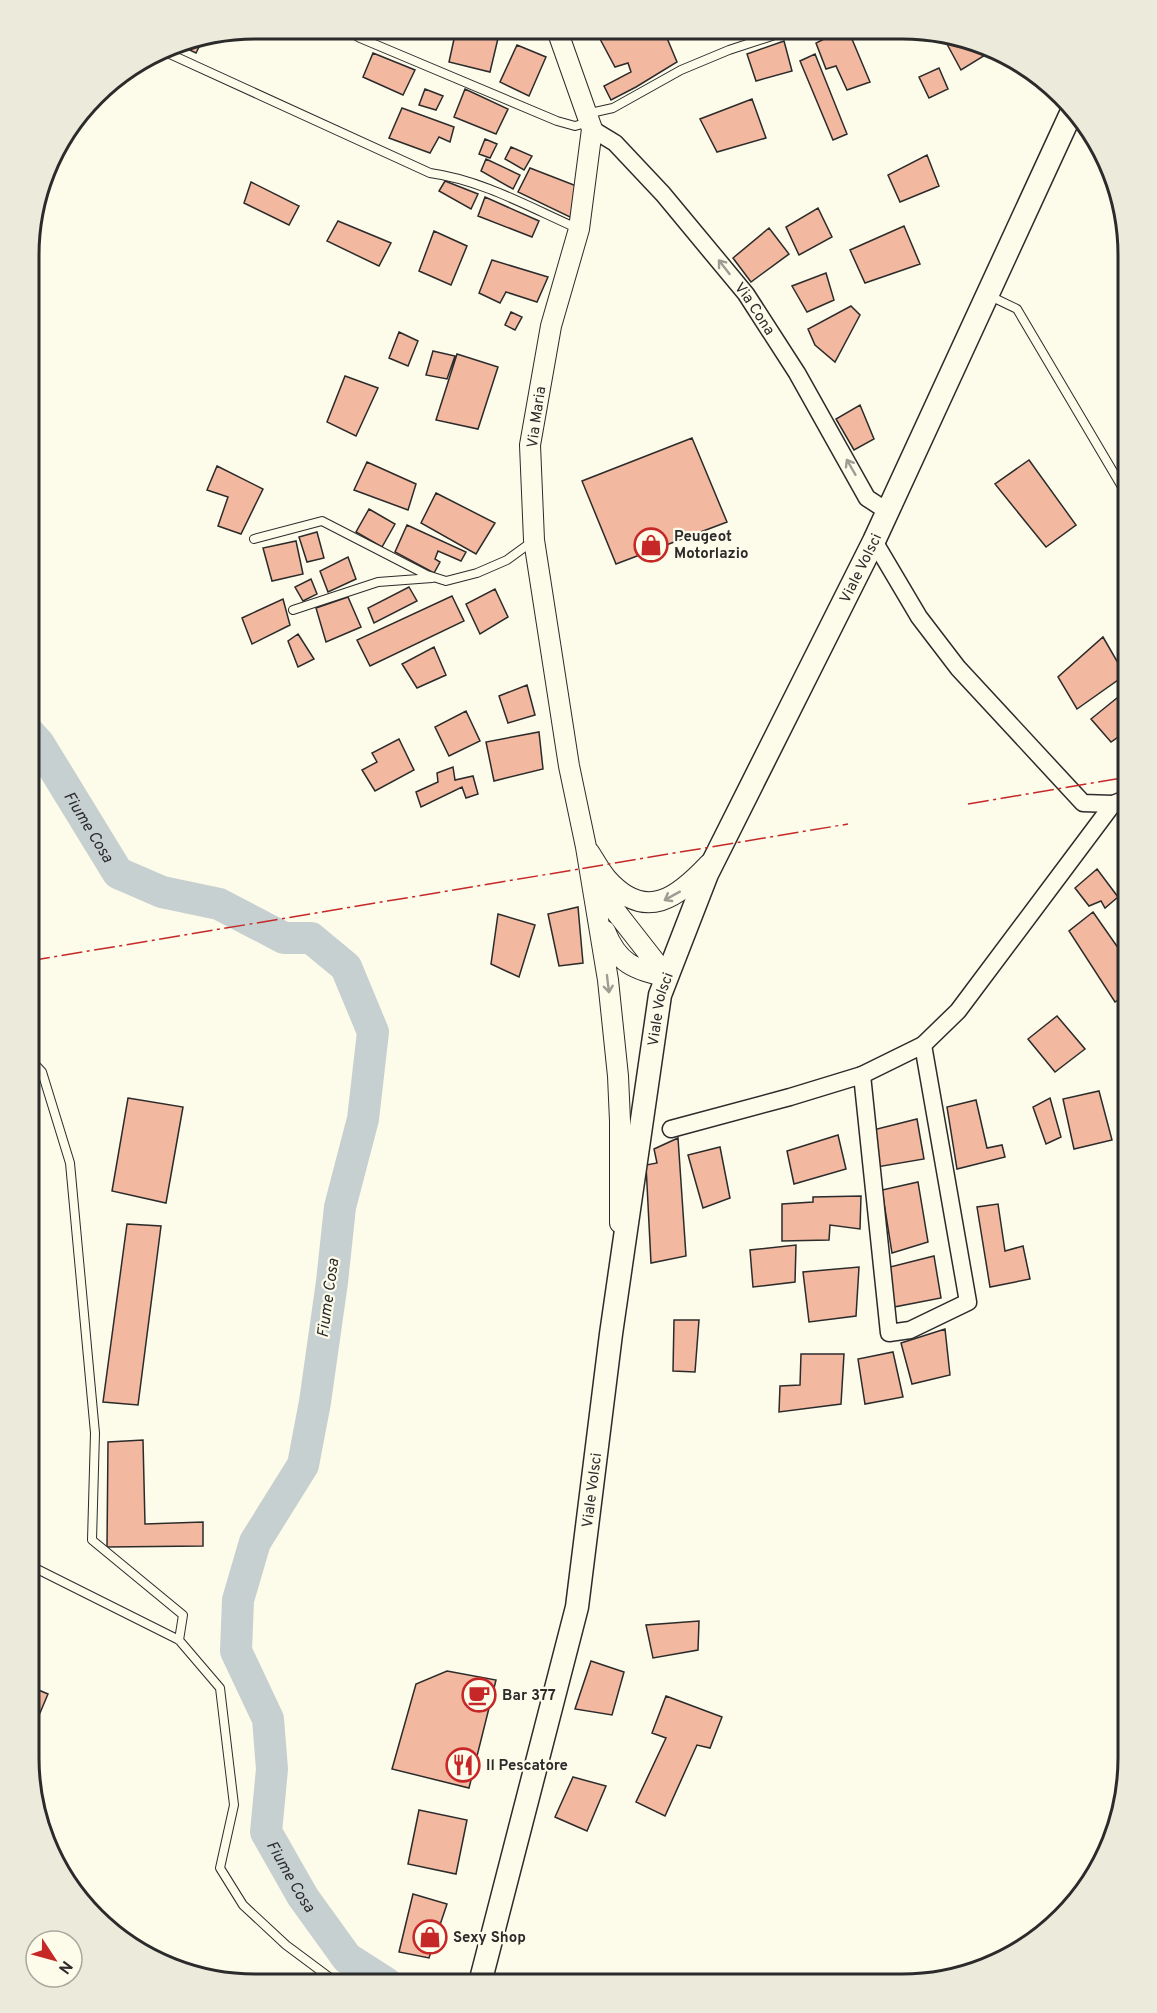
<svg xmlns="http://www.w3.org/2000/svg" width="1157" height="2013" viewBox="0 0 1157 2013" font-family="Overpass,sans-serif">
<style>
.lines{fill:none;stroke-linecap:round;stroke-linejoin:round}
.river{stroke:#c7d0d0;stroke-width:32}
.building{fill:#f2b8a0;stroke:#2b2b2b;stroke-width:1.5}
.service-casing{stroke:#2b2b2b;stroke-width:10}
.minor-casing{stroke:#2b2b2b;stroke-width:19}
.tertiary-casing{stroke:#2b2b2b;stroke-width:22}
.secondary-casing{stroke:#2b2b2b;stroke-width:25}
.service{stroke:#fdfbea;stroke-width:8}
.minor{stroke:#fdfbea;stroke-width:16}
.tertiary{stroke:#fdfbea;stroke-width:20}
.secondary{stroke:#fdfbea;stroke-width:22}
.power{stroke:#c62828;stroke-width:1.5;stroke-dasharray:21 4.5 3 4.5;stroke-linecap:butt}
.oneway{stroke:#9e9d94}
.labels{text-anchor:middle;stroke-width:4.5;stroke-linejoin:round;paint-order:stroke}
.street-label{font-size:15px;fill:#2b2b2b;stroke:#fdfbea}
.poi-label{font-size:15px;font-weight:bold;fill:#2b2b2b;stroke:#fdfbea;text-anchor:start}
.water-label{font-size:16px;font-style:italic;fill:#2b2b2b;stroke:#fdfbea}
.rim{fill:none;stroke:#2b2b2b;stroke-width:3}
</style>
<rect width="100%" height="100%" fill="#fdfbea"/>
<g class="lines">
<path class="river" id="s1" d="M30 734 39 744 118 873 162 892 219 904 284 938H311L346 967 373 1032 363 1119 340 1207 332 1282 315 1402 303 1465 255 1542 238 1600 236 1651 268 1719 272 1769 266 1832 303 1897 347 1958 386 1983"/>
</g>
<path class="building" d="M456 30H500L490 72 449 62Z
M622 31H664L677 62 636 87 611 100 604 86 631 72 628 63 615 67 600 39Z
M838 32H849L870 82 847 90 836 66 826 69 816 43Z
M941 33H946L995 49 961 70Z
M203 39 196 53 177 44Z
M784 41 792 71 756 81 747 54Z
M517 45 546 57 529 96 500 82Z
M373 53 415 70 403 95 363 77Z
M815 54 847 134 833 140 800 61Z
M939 68 948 89 929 98 919 77Z
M425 89 443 96 436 110 419 105Z
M465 89 508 109 496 134 454 117Z
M752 99 766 138 717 152 700 119Z
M402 108 454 127 450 142 439 137 430 153 389 138Z
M485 139 497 144 490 158 479 154Z
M511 147 532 156 524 170 505 159Z
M927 155 939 186 900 202 888 175Z
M486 159 520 175 513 189 481 171Z
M530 168 579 187 572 218 518 192Z
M445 181 478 194 471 209 439 191Z
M251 182 299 206 289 225 244 203Z
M485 197 539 221 532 237 478 216Z
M818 208 832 237 799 255 786 227Z
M338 221 391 243 379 266 327 241Z
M904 226 920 264 865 283 850 250Z
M769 228 789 254 751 282 733 258Z
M434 231 467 246 451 285 419 271Z
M492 260 548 277 537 302 506 292 500 303 479 293Z
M826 273 834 300 807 312 792 286Z
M851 306 860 315 835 362 815 345 808 329Z
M511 312 522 317 515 330 505 325Z
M399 332 418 341 408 366 389 358Z
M433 351 455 356 447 379 426 375Z
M457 354 498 367 478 429 436 420Z
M345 376 378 388 356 436 327 422Z
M860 405 874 439 854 450 836 419Z
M692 438 727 522 616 564 582 481Z
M1029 460 1076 525 1046 547 995 484Z
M367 462 416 484 408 510 354 490Z
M217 466 263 489 241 534 218 526 228 497 207 490Z
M436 493 495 523 476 554 421 523Z
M369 509 395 524 382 547 356 532Z
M407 525 466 552 461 561 438 551 435 559 440 562 434 573 395 552Z
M317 532 324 558 307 562 299 537Z
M296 541 303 574 272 581 263 548Z
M348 557 356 579 328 592 320 571Z
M311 579 317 594 303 601 295 587Z
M409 587 417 601 374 623 368 608Z
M495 589 508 617 480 634 466 604Z
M452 596 464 621 370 666 357 640Z
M348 597 361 627 326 642 316 608Z
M283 599 290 625 252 644 242 618Z
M298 634 314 659 298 667 288 641Z
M1103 637 1125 675 1077 709 1058 677Z
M434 647 446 675 417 688 402 664Z
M527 685 535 715 508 723 499 696Z
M1128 689V730L1111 742 1091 719Z
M466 711 480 741 449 756 435 727Z
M539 732 543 769 494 781 486 742Z
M399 739 414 770 375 791 362 770 377 762 372 753Z
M453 767 455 780 473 776 478 794 466 798 462 787 421 807 416 792 438 782 437 773Z
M1097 869 1118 897 1105 908 1101 901 1089 906 1075 888Z
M578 907 583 963 559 966 548 914Z
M1093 912 1128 962V993L1115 1002 1069 931Z
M498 914 535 925 519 977 491 964Z
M1057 1016 1085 1049 1055 1072 1028 1039Z
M1099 1091 1112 1140 1074 1149 1063 1099Z
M128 1098 183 1107 166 1203 112 1191Z
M1050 1098 1061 1137 1046 1144 1033 1107Z
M976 1100 987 1148 1002 1145 1005 1157 957 1169 947 1107Z
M917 1119 924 1159 877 1167 873 1130Z
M838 1135 846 1169 794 1184 787 1151Z
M678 1138 686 1256 651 1263 646 1165 657 1163 654 1149Z
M720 1147 730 1198 703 1208 688 1155Z
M918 1182 928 1242 892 1253 882 1190Z
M861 1196 860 1229 830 1225 829 1240 782 1241V1204L813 1202V1197Z
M998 1204 1005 1251 1023 1246 1030 1279 990 1287 977 1207Z
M127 1224 161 1226 138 1405 103 1402Z
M796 1245 795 1282 753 1287 750 1250Z
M934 1256 941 1298 894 1307 890 1267Z
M859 1267 856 1316 809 1322 803 1272Z
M674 1320H699L695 1372 673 1371Z
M945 1329 950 1375 912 1384 901 1343Z
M893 1352 903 1397 865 1404 858 1359Z
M801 1354H844L841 1404 779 1412 780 1386 800 1385Z
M143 1440 145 1524 203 1522V1546L107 1547 108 1442Z
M699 1621 698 1650 653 1658 646 1625Z
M591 1661 624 1672 612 1715 575 1709Z
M447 1671 496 1680 469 1788 392 1769 416 1684Z
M29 1686 48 1694 37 1720 29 1716Z
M666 1696 722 1717 710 1748 697 1745 665 1816 636 1802 666 1738 652 1733Z
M573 1777 606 1786 587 1831 555 1817Z
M419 1810 467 1820 456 1874 408 1864Z
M413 1894 447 1904 429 1958 399 1952Z"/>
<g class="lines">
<g class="service-casing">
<path id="service" d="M345 29 360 38 557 121 575 126 589 122
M161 50 430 173C482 180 531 208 579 229
M586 114 613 108 681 70 729 50 784 32
M990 296 1017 309 1128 497
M254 539 322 521 427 575 446 581 477 573 507 560 533 541
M293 610 378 582 432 578
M29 1058 42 1072 70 1163 95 1433 92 1540 183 1615 179 1640
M29 1565 179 1640 220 1688 234 1805 220 1868 243 1905 286 1945 337 1983"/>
</g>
<g class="minor-casing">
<g id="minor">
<path id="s2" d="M592 129 615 143 663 194 746 294 797 373 867 498 887 511"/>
<path d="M874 541 919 617 958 668 1083 803 1113 804 1128 798"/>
<path d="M862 1075 889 1333 910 1330 968 1302 923 1045"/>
<path d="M671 1129 790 1097 862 1075 923 1045 958 1011 1113 804"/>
</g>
</g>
<g class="tertiary-casing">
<path id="tertiary" d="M557 30 592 129 579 229 551 326 530 445 534 540 569 766 586 847 608 980 618 1076 620 1121V1223
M589 852C595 861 600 871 607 879 646 923 678 897 709 864
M597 874 613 908 667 977
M605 931C618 964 634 969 667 977"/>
</g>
<g class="secondary-casing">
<g id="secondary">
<path id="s3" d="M480 1983 577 1607 611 1334 660 995 707 874 874 541 1073 109"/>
</g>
</g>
<use href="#service" class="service"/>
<use href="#minor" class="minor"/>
<use href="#tertiary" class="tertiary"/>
<use href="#secondary" class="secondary"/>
<path class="power" d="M968 804 1128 777
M29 961 848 824"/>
</g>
<defs><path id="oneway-shaft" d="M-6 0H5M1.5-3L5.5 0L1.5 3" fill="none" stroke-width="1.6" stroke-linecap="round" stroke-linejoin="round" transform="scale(1.5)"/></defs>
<g class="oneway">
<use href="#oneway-shaft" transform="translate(724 267) rotate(-128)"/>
<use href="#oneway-shaft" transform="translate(851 467) rotate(-120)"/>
<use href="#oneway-shaft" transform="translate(672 896) rotate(151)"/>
<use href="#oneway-shaft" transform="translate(608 984) rotate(83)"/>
</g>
<defs>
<g id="shop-ring" transform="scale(1.725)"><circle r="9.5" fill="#fdfbea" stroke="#c62828" stroke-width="1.5"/><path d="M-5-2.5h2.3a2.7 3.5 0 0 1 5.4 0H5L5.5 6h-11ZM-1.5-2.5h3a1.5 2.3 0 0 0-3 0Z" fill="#c62828"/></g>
<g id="cafe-ring" transform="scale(1.725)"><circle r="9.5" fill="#fdfbea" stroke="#c62828" stroke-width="1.5"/><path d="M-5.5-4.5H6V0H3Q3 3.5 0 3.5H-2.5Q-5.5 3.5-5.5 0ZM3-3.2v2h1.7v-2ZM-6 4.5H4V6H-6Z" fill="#c62828"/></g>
<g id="restaurant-ring" transform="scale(1.725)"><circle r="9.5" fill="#fdfbea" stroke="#c62828" stroke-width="1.5"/><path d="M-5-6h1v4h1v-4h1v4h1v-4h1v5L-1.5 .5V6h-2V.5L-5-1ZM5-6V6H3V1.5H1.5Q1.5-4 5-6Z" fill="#c62828"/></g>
</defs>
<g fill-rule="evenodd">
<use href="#shop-ring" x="651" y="545"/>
<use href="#cafe-ring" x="479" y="1695"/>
<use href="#restaurant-ring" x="463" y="1765"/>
<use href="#shop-ring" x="430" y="1937"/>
</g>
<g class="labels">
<g class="street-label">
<text dy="5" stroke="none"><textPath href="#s2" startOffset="244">Via Cona</textPath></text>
<text transform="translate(536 417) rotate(-82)" y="5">Via Maria</text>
<text dy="5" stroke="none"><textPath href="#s3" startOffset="1478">Viale Volsci</textPath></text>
<text dy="5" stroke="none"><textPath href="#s3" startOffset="992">Viale Volsci</textPath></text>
<text dy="5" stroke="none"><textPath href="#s3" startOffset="506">Viale Volsci</textPath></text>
</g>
<g class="poi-label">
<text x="674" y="541">Peugeot<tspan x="674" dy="17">Motorlazio</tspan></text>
<text x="502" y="1700">Bar 377</text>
<text x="486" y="1770">Il Pescatore</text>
<text x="453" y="1942">Sexy Shop</text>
</g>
<g class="water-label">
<text dy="6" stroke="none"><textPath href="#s1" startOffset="110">Fiume Cosa</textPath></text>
<text transform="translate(327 1298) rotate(-82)" y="6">Fiume Cosa</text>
<text dy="6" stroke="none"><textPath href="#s1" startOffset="1368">Fiume Cosa</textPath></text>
</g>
</g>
<path d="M0 0H1157V2013H0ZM255 39H902A216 216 0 0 1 1118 255V1758A216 216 0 0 1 902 1974H255A216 216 0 0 1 39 1758V255A216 216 0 0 1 255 39Z" fill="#eceadb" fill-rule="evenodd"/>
<path class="rim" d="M255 39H902A216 216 0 0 1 1118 255V1758A216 216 0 0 1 902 1974H255A216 216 0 0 1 39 1758V255A216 216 0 0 1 255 39Z"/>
<g transform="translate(54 1959) rotate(126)"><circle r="28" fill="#fdfbea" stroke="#a9a89e" stroke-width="1.5"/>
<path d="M0-4.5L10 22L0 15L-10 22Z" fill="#c62828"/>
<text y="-9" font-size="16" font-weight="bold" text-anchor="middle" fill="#2b2b2b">N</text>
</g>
</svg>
